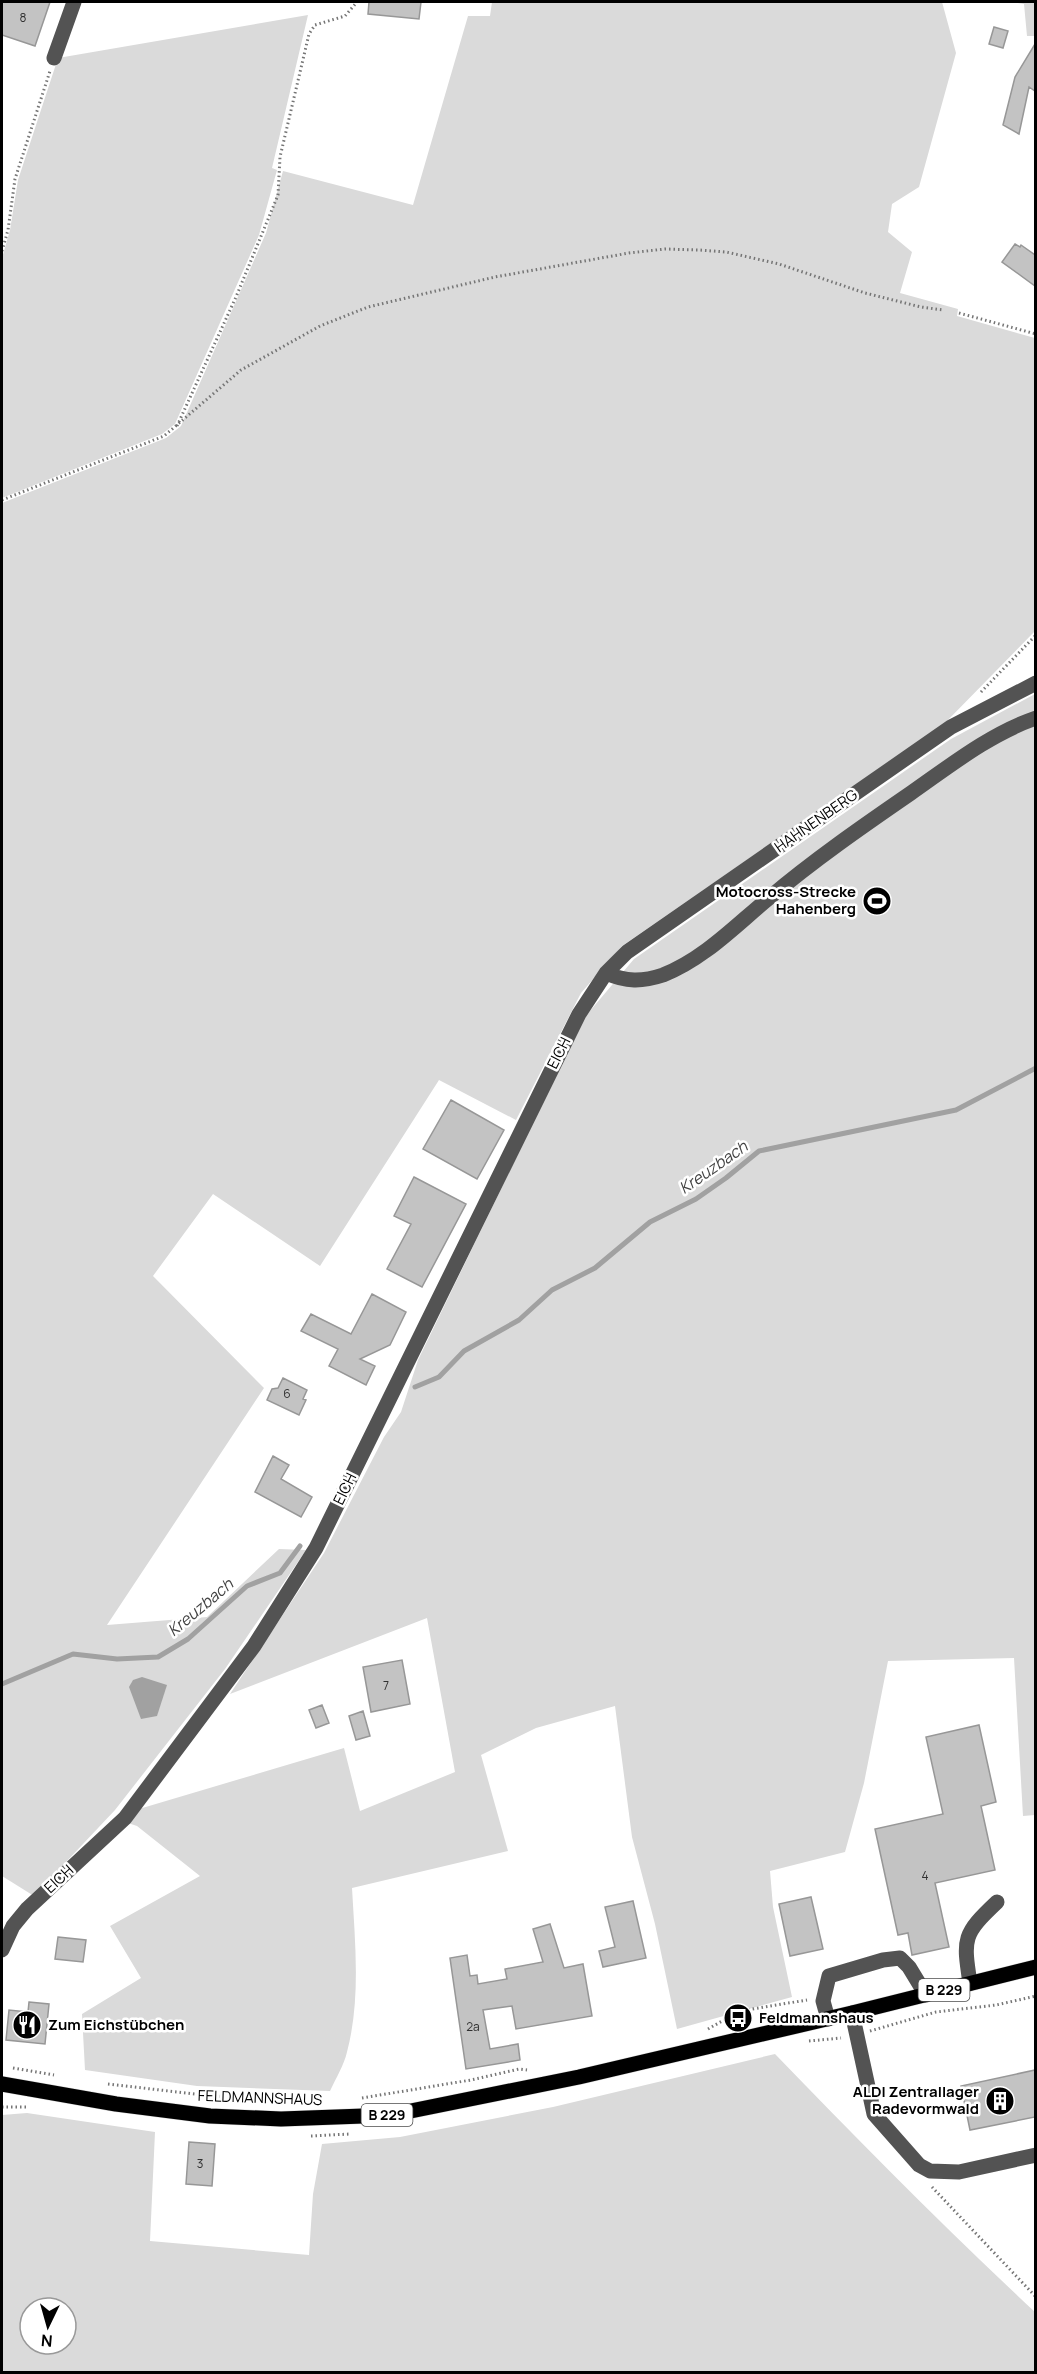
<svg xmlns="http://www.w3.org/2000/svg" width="1037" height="2374" viewBox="0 0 1037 2374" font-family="Manrope,sans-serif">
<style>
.green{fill:#dadada;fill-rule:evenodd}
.water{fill:#a1a1a1}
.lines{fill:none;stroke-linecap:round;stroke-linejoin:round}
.stream{stroke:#a1a1a1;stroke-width:5}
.building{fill:#c3c3c3;stroke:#979797;stroke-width:1.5}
.major-casing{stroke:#dbdbdb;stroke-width:16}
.path{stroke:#757575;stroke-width:3;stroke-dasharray:1.5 3;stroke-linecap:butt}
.minor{stroke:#535353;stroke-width:15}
.major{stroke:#000;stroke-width:15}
.labels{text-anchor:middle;stroke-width:5;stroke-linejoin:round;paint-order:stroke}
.number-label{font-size:12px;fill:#313131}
.shield{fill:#fff;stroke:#4c4c4c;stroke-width:1.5}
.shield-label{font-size:14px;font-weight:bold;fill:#000}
.street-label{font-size:15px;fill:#000;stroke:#fff}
.poi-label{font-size:15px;font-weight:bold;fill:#000;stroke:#fff;text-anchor:end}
.water-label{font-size:16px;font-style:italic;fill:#424242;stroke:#fff}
</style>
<rect width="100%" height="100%" fill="#fff"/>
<path class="green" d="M492 2H942L956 53 919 187 892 204 888 232 912 252 900 293 958 309 957 316 1035 338V631L945 723 622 946 581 993 516 1120 439 1080 320 1266 213 1194 153 1276 264 1388 107 1625 207 1617 279 1549 306 1550 225 1669 115 1810 34 1896 2 1876V503L166 438 181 426 266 233 283 171 413 205 468 16H490Z
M1011 2H1035V36H1027L1024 4Z
M308 15 272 168 277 170 259 235 175 424 162 434 2 498V258L10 230 18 180 58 58Z
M1035 694V1815L1023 1816 1014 1658 888 1661 864 1783 845 1852 770 1871 773 1907 792 1997 677 2029 655 1924 632 1837 615 1706 536 1728 481 1755 508 1851 352 1888C355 1942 361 1999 347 2052 344 2065 336 2078 330 2091L197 2086 85 2070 82 2014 141 1978 110 1926 200 1876 137 1826 128 1823 139 1809 344 1748 360 1811 455 1772 427 1618 230 1694 324 1553 384 1437 401 1412 418 1360 584 1018 634 959 951 739Z
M775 2054C860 2142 946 2229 1035 2312V2372H2V2115L27 2113 155 2132 150 2241 309 2255 313 2194 322 2144 400 2137 553 2107ZM30 2308H66V2344H30Z"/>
<path class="water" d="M142 1677 167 1685 157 1716 141 1719 129 1687 133 1680Z"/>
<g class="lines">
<path class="stream" d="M415 1387 439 1377 464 1351 519 1320 552 1290 595 1268 650 1222 696 1199 726 1178 759 1151 956 1110 1036 1068
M2 1684 73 1654 117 1659 158 1657 188 1639 247 1586 280 1573 300 1546"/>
</g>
<path class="building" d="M2 2H50L35 46 2 35Z
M369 2H421L419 19 368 14Z
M994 27 1008 31 1003 48 989 44Z
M1035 44V91L1029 87 1019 134 1003 125 1015 77Z
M1015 244 1020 247 1021 245 1035 255V286L1002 262Z
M451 1100 504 1130 477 1179 423 1149Z
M414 1177 466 1204 422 1287 387 1269 411 1224 394 1216Z
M372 1294 406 1312 390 1345 360 1359 375 1366 366 1385 329 1366 338 1349 301 1331 311 1314 351 1334Z
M283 1378 307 1390 303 1399 306 1400 299 1415 267 1400 272 1389 278 1388Z
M273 1456 289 1465 281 1479 312 1497 301 1517 255 1492Z
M402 1660 410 1704 371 1712 363 1667Z
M322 1705 329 1723 316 1728 309 1710Z
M363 1711 370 1736 356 1740 349 1716Z
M979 1725 996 1802 981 1806 995 1870 935 1883 949 1947 912 1955 908 1933 898 1935 875 1829 943 1814 926 1737Z
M811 1897 823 1949 790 1956 779 1904Z
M633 1901 646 1958 603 1967 599 1951 615 1947 605 1907Z
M550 1924 564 1968 583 1964 592 2016 516 2029 512 2006 483 2010 490 2049 518 2044 520 2060 466 2069 450 1958 467 1955 470 1976 477 1975 478 1984 507 1979 505 1969 543 1962 533 1929Z
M58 1937 86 1940 83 1962 55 1959Z
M29 2002 49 2004 45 2044 6 2040 9 2010 28 2012Z
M1035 2070V2117L970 2130 961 2086Z
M189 2142 215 2144 212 2186 186 2184Z"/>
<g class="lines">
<g class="major-casing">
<path id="major" d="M2 2084 116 2104 210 2116 281 2119 391 2115 579 2077 852 2013 1036 1967"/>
</g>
<path class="path" d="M2 251 8 230 15 179 50 71
M959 313 1036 334
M177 426 236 297 278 195 280 157 309 34 315 25 345 16 357 2
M2 500 164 436 241 370 320 326 368 307 495 277 629 253 665 249 699 250 726 252 779 264 865 293 921 307 943 310
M981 692 1036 635
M708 2029 740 2011 807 2000
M870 2031 936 2012 996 2005 1036 1996
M809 2041 841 2038
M13 2068 54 2075
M108 2084 212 2096 316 2100
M362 2098 471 2080 519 2069 527 2070
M2 2107H28
M311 2136 350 2134
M932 2187 1036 2297"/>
<path class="minor" d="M54 58 74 2
M606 973C626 982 642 982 663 975 704 959 736 925 769 898 814 860 863 826 911 793 951 765 990 734 1036 718
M2 1950 13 1926 27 1909 125 1818 254 1646 316 1548 579 1014 606 973 627 952 951 727 1036 683
M970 1983C963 1938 963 1934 997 1902
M852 2013 874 2114 919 2165 930 2171 959 2172 1036 2155
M828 2019 823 2001 829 1976 883 1960 900 1958 909 1967 926 1995"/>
<use href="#major" class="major"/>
</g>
<defs>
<g id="stadium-disc" transform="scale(1.5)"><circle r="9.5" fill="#000" stroke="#fff"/><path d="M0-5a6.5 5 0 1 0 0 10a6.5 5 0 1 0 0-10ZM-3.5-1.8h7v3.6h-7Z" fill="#fff"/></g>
<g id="bus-disc" transform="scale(1.5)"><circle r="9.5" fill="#000" stroke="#fff"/><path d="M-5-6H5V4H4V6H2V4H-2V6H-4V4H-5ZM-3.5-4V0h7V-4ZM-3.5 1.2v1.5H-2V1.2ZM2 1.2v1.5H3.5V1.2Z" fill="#fff"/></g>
<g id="restaurant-disc" transform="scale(1.5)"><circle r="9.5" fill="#000" stroke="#fff"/><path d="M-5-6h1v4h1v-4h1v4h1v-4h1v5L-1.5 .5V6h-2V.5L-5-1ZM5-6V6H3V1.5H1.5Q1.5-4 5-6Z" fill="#fff"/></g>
<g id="building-disc" transform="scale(1.5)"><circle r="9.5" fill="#000" stroke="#fff"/><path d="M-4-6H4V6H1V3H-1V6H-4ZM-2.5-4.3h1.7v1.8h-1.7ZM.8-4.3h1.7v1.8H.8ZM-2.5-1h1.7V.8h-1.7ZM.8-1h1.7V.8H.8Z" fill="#fff"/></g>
</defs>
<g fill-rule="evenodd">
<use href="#stadium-disc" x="877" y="901"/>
<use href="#bus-disc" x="738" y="2018"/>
<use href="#restaurant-disc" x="27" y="2025"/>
<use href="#building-disc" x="1000" y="2101"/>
</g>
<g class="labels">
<g class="number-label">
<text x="23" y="22">8</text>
<text x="287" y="1398">6</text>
<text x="386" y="1690">7</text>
<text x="925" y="1880">4</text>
<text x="473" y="2031">2a</text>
<text x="200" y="2168">3</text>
</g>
<g class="shield">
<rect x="918.5" y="1979" width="51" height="22" rx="4.5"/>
<rect x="361.5" y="2104" width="51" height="22" rx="4.5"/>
</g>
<g class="shield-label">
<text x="944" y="1995">B 229</text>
<text x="387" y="2120">B 229</text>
</g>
<g class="street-label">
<text transform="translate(816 821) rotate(-35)" y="5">HAHNENBERG</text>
<text transform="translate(559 1053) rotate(-63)" y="5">EICH</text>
<text transform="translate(345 1489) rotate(-64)" y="5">EICH</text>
<text transform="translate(59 1879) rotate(-43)" y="5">EICH</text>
<text transform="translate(260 2098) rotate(2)" y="5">FELDMANNSHAUS</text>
</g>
<g class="poi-label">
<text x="856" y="897">Motocross-Strecke<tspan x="856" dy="17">Hahenberg</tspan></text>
<text x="759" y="2023" text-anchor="start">Feldmannshaus</text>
<text x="48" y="2030" text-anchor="start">Zum Eichstübchen</text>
<text x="979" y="2097">ALDI Zentrallager<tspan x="979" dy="17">Radevormwald</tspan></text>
</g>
<g class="water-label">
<text transform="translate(713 1167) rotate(-35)" y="6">Kreuzbach</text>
<text transform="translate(200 1607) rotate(-40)" y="6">Kreuzbach</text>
</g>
</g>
<rect width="1037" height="2374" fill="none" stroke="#000000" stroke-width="6"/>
<g transform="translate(48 2326) rotate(185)"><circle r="28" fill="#ffffff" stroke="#999999" stroke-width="1.5"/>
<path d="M0-4.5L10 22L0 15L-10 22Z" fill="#000000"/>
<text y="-9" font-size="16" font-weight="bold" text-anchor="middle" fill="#000000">N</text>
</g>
</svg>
